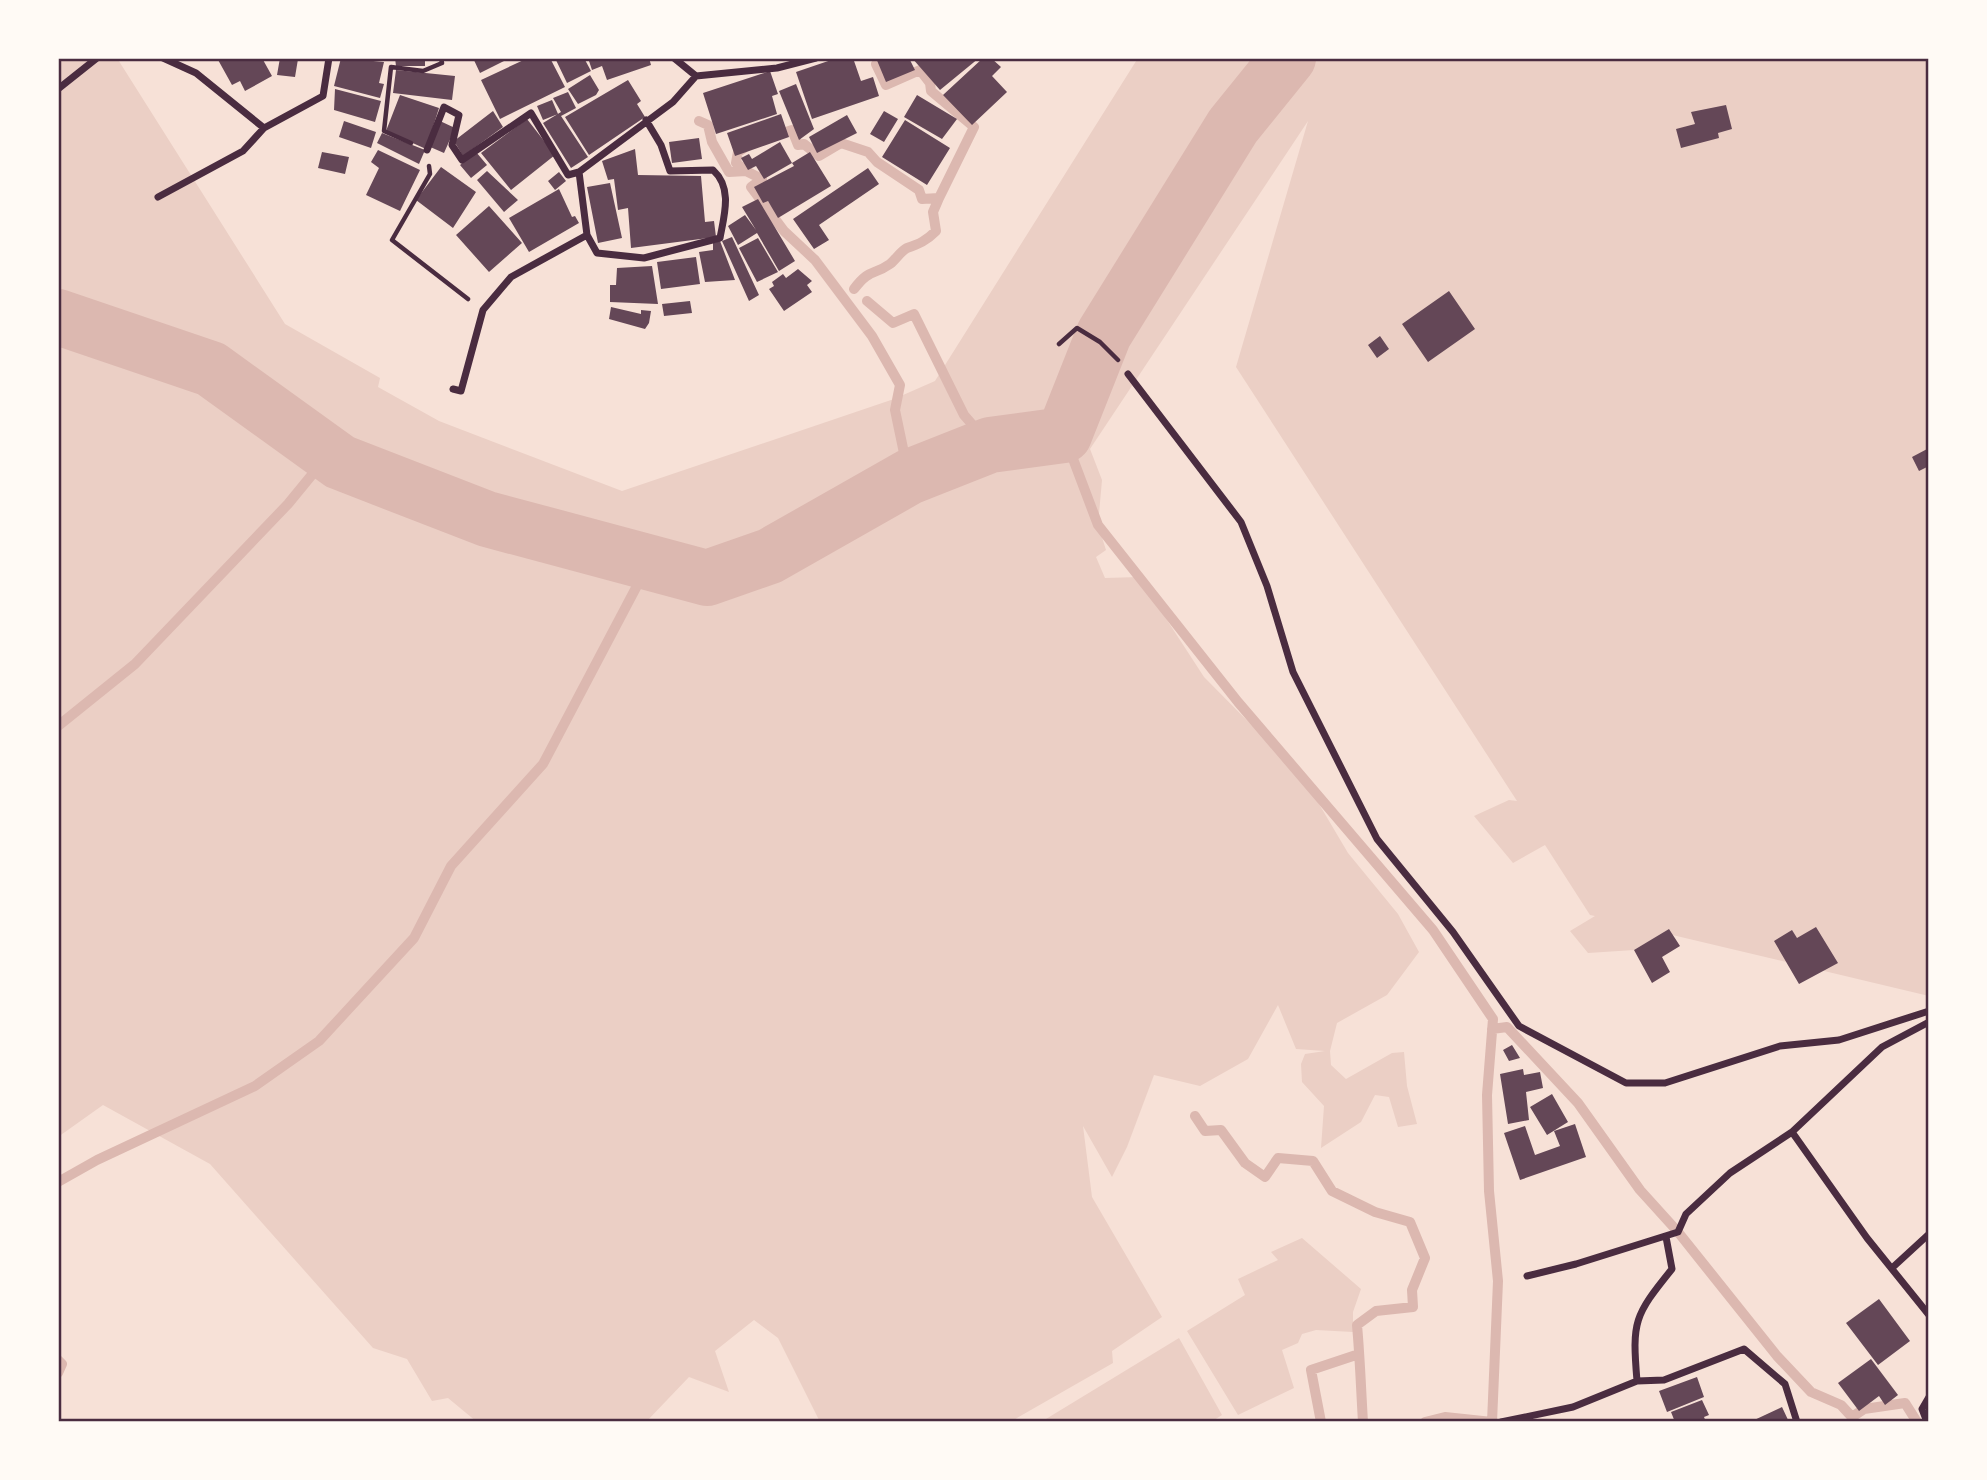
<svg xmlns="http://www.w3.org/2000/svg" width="1987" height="1480" viewBox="0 0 1987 1480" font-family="Karla,sans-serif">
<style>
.green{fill:#ebcfc5}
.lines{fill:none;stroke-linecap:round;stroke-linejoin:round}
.stream{stroke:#dcb8b0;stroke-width:10}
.river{stroke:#dcb8b0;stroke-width:56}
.building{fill:#644757}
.path{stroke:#4a2c40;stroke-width:4.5}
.minor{stroke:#4a2c40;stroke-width:7}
.neatline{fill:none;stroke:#4a2c40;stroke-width:2.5}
</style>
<rect width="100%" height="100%" fill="#f7e1d7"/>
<path class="green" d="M58 58H117L285 324 380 378 378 387 439 421 622 491 894 399 935 381 1138 58H1929V996L1664 933 1634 950 1588 953 1570 931 1595 916 1590 915 1545 845 1513 863 1474 816 1509 800 1517 801 1236 367 1308 121 1090 449 1102 480 1098 525 1106 550 1096 557 1105 578 1139 577 1204 677 1303 777 1348 853 1398 914 1419 952 1387 995 1337 1023 1330 1051 1331 1065 1346 1079 1392 1053 1404 1052 1407 1086 1417 1124 1398 1127 1389 1097 1375 1095 1361 1122 1321 1148 1324 1106 1302 1082 1301 1064 1305 1054 1325 1051 1296 1049 1278 1005 1248 1059 1200 1086 1154 1075 1127 1147 1112 1177 1083 1126 1092 1197 1162 1317 1112 1351 1113 1363 1010 1422H820L778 1338 754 1320 715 1351 729 1392 689 1377 646 1422H477L448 1398 432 1401 407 1359 373 1348 210 1164 103 1105 58 1137Z
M1302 1238 1361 1289 1353 1312V1332L1316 1330 1302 1334 1298 1343 1282 1350 1294 1388 1238 1415 1187 1331 1245 1295 1238 1279 1278 1260 1271 1252Z
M1179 1338 1222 1415 1211 1422H1041Z"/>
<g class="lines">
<path class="stream" d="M876 64 886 85 920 70 930 83 931 91 974 127 939 198
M699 121 708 125 712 142 729 172 746 171 762 179 751 187 784 231 815 260 872 336 900 385 895 410 909 477
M775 136 792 130 798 145 804 144 819 156 841 143 868 152 877 162 919 190 922 199 939 198 933 212 936 231C926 241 919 244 907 248 901 251 896 259 890 264 873 276 870 268 854 289
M744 148 738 152 736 163 746 171
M867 301 893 323 914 314 964 415 990 445
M1064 435 1098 525 1238 702 1433 930 1493 1019 1487 1095 1489 1191 1498 1281 1492 1422
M58 726 135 664 288 504 329 454
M1492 1029 1507 1027 1578 1103 1640 1190 1678 1232 1777 1356 1811 1392 1841 1405 1852 1417 1864 1409 1905 1403 1917 1422
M1195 1116 1205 1131 1221 1130 1245 1163 1265 1177 1278 1158 1313 1161 1332 1191 1375 1212 1410 1222 1425 1258 1412 1290 1413 1307 1376 1311 1357 1325C1360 1358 1361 1390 1363 1422
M58 1182 97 1160 255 1086 319 1041 414 938 451 866 543 764 649 563
M58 1360 62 1364 58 1373
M1321 1422 1311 1370 1359 1354
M1425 1422 1445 1417 1492 1422"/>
<path class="river" d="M58 317 211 369 340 462 487 519 707 578 770 556 909 477 990 445 1064 435 1104 334 1233 126 1288 58"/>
</g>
<path class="building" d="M217 58H262L272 76 245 91 240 81 232 85Z
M280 58 298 59 295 77 277 75Z
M341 58 384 62 379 83 384 84 380 98 334 86Z
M395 58H425V66H396Z
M473 58H510L480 73Z
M528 58H550L565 87 500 119 481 80Z
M555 58H584L591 71 567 83Z
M588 58H649L651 65 607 80 602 66 592 70Z
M837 58H853L861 81 873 77 879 96 812 119 796 72Z
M876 58H909L915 70 886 82Z
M912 58H979L940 90Z
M983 58H991L1001 67 992 76 1007 92 972 125 943 95Z
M396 70 455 76 452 100 393 93Z
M770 71 778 94 772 96 777 114 716 134 703 93Z
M590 75 599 90 596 95 578 104 568 89Z
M628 80 641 101 637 104 645 117 589 155 565 117Z
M796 84 814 129 799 140 779 91Z
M335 89 381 101 375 122 334 110Z
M568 92 576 108 561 116 588 157 571 168 543 123 561 112 553 98Z
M400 95 439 108 426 149 386 131Z
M917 95 957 119 942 139 904 117Z
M552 100 558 114 543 120 537 106Z
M1726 105 1732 129 1718 133 1719 138 1681 148 1676 129 1695 124 1691 112Z
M493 111 503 127 463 156 454 141Z
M884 111 898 119 884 142 870 134Z
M781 114 789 137 735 156 727 133Z
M847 115 857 133 817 153 809 137Z
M527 119 555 155 511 190 481 153Z
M905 120 950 148 927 185 882 157Z
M344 121 376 132 371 148 339 137Z
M440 121 455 128 444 153 428 146Z
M382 133 425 150 419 164 377 143Z
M699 138 702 159 672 163 669 142Z
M780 142 792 163 764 179 756 166 748 170 741 158 749 154 752 159Z
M635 149 638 175 701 176 705 222 714 221 716 237 631 248 628 208 618 210 614 179 608 180 602 161Z
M378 150 420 170 400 211 366 195 379 168 371 162Z
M322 152 349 157 345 174 318 168Z
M476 152 487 165 471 178 460 165Z
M810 152 831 186 778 218 768 201 763 203 754 187 794 166 792 163Z
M441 167 476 192 453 228 416 200Z
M868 168 879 184 819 225 829 240 814 249 793 219Z
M487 171 518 200 504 212 477 180Z
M559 172 566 181 555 190 548 181Z
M610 183 622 238 598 243 587 187Z
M559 189 572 217 575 216 579 223 529 252 509 218Z
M758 199 795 261 779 271 757 233 738 245 728 226 745 215 756 230 742 207Z
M489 206 522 243 489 272 456 235Z
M732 237 759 295 749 301 722 241Z
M758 238 778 272 757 282 739 248Z
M720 241 735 280 705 282 699 252 713 250V243Z
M696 257 700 284 661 289 657 262Z
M652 266 658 304 610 302V285H616L617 268Z
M798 269 812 281 807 285 812 292 784 311 769 289 774 286 772 282 783 274 786 278Z
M1449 291 1475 329 1428 362 1402 324Z
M690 301 692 313 664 316 662 304Z
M611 307 641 314V310L651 311 649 323 645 329 609 319Z
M1380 336 1389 349 1377 358 1368 345Z
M1929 448V466L1919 471 1912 457Z
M1816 927 1838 963 1799 984 1774 941 1792 930 1797 938Z
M1669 929 1680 946 1662 957 1670 972 1652 983 1634 950Z
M1512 1045 1520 1058 1509 1061 1503 1050Z
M1523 1069 1524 1075 1540 1072 1543 1088 1526 1092 1529 1120 1508 1124 1500 1074Z
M1552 1094 1568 1122 1547 1135 1530 1107Z
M1575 1124 1586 1157 1520 1180 1504 1133 1525 1126 1535 1155 1560 1146 1554 1131Z
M1879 1299 1910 1341 1878 1365 1846 1323Z
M1871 1359 1898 1395 1885 1405 1879 1396 1859 1411 1838 1383Z
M1697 1377 1704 1397 1667 1412 1659 1391Z
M1702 1400 1709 1415 1704 1417 1706 1422H1675L1671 1412Z
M1782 1407 1789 1422H1750Z"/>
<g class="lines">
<path class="path" d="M411 143 384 131 391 67 423 71 442 63 441 58
M429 166 430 174 392 240 468 299
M1059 344 1077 328 1100 342 1118 360"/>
<path class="minor" d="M163 58 196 73 264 128
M674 58 696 76 777 68 816 58
M58 89 97 58
M427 150 444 107 459 115 452 145 462 160 531 113 568 175 579 172
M158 197 243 151 264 128 323 96 329 58
M587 235 597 253 644 258 720 238C724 216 733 188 713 170L670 171 661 145 646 120
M1128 374 1241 522 1267 586 1293 672 1377 839 1453 932 1519 1026 1626 1083H1665L1780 1046 1839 1040 1929 1011
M453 389 461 391 483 310 511 277 587 235 579 172 673 102 696 76
M1792 1132 1867 1238 1929 1315
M1892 1268 1929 1234
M1527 1276 1576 1264 1678 1232 1686 1214 1730 1173 1792 1132 1882 1047 1929 1022
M1637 1381C1632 1321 1634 1316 1672 1269L1666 1237
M1501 1422 1573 1407 1637 1381 1664 1380 1744 1349 1785 1384 1797 1422
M1927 1422 1922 1409 1929 1397"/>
</g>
<rect width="1987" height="1480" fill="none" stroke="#fffaf5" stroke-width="119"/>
<rect x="60" y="60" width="1867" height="1360" class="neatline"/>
</svg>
